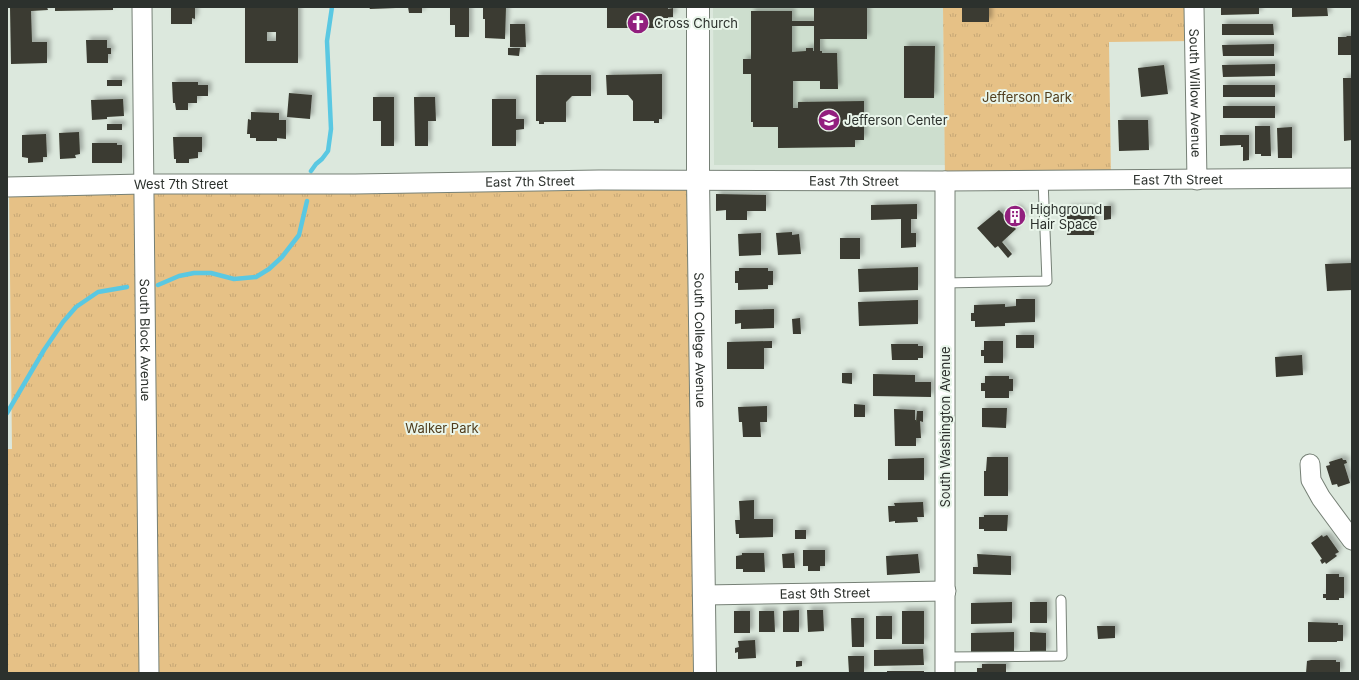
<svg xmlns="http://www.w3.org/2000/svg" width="1359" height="680" viewBox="0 0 1359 680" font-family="Inter,sans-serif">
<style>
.built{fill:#cddece}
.grass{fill:url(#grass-tufts)}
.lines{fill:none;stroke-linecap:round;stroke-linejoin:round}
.stream{stroke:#5ac8e2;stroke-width:4.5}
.building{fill:#3a3b30;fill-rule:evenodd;filter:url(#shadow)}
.service-casing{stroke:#768076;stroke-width:11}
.minor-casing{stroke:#768076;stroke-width:21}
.tertiary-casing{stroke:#768076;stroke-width:24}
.service{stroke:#fff;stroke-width:9}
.minor{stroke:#fff;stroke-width:19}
.tertiary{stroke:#fff;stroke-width:22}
.labels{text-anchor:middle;stroke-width:4;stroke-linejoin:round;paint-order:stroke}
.poi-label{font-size:13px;fill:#2c312d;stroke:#e9f5ea;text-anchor:start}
.street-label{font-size:13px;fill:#2c312d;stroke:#e9f5ea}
.park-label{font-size:13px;fill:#503d1d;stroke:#e9f5ea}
</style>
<defs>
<pattern id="grass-tufts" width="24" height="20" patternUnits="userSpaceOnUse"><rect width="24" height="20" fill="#e6c186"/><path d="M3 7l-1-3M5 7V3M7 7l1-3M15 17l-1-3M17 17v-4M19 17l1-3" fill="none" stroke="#c5a674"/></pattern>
<filter id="shadow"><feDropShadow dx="3.5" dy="-3.5" stdDeviation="2" flood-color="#0004"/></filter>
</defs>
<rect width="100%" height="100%" fill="#dce8dd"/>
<path class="built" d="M713 7H943L945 165H714Z"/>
<path class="grass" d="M943 7H1194L1195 41 1109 42 1111 180 945 181Z
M698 180 705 673H7V449H12L9 187Z"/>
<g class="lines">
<path class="stream" d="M311 171 316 164 322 159 328 151 331 129 327 41 332 7
M158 285 179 276 194 273H211L234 279 256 277 269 269 282 257 299 235 307 201
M7 413 44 350 63 322 76 307 98 292 127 287"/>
</g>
<path class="building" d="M10 7H47L48 10 31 11 32 42H47V63L11 64Z
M55 7H113V10L55 11Z
M171 7H195V19L192 18V24H171Z
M245 7H298V63H245ZM267 32H276V41H267Z
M369 7H396V8L370 9Z
M408 7H422V13H409Z
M450 7H469V37H455V25H450Z
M483 7H506L505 39 485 38V19H483Z
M607 7H668V9L673 8V17H668V28H607Z
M814 7H867V39H820V51H822V53H837L838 89H820V81H793V108H798V102L864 101V140H855V147L778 148V127H753V122H751V74H743V59H751V11H792V21H814ZM792 26H814V51H813V48H806V51L792 52Z
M962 7H989V22H962Z
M1221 7H1259V14L1221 15Z
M1292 7H1327L1328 16 1292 17Z
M510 24H525L526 47H510Z
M1222 24H1273L1274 35H1222Z
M1346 36H1352V55H1338V37H1347Z
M86 40H107V48H111V54H108V63H87Z
M1274 44V56H1223L1222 45Z
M904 46H935L934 98H904Z
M508 48H520L519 56 508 55Z
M1275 64V76L1223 77 1222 65Z
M1164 65 1168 94 1141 97 1138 68Z
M662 74V119H659V123H654V121H633V101L628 95H607L606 75Z
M536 75H591V96H572L566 102V122H544V124H539V121H536Z
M1343 78H1352V140L1344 141Z
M107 80H122V86H107Z
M172 82H198V85H208V96H197V103H188V110H176L175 103H173Z
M1223 85H1275V97H1223Z
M289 93 312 95 310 119 287 117Z
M373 97H394V146H381V121H373Z
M414 97H435L436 121H428V146H415Z
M123 99 124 116 107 117V119L92 120 91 100Z
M492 99H516V119H524V129L516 130V146H492Z
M1223 106H1275V118H1223Z
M251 112 279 113V120H286V139L277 138V141H256V138H250V134H247L248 119 251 120Z
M1118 120H1148L1149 150 1119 151Z
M107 124H122V130H107Z
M1255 126H1270L1271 156H1261V154H1255Z
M1292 127V158H1278L1277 128Z
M79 132 80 154 75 155 76 158 60 159 59 133Z
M46 134 47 157H43V162L28 163V158L22 157V135Z
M1220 135H1249V160L1243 161V147H1241V145L1220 146Z
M173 137H202V152H198V158L189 159V163H176V159H174Z
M92 143H117V145H122V163H92Z
M716 194 766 195V211H747V220H726V210L716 211Z
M917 204V219H911V233H916V247L901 248V219L871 220V205Z
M1104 206H1111V219L1104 220Z
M1017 207 1025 216 1013 226 1016 229 1002 242 1012 254 1008 258 998 246 995 248 977 228 999 210 1006 217Z
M1067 208H1095L1094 235H1067Z
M792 232V235L799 234 801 254 778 255 776 233Z
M761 233V255L739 256 738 234Z
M840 238H860V259H840Z
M1352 263V290L1327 291 1325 264Z
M918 267V290L859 292 858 269Z
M739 268H768V271H773V285H768V289L738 290V283H735V271H739Z
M1016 299H1035V322L1005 323V326L975 327V321H971V313H974V305L1005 304V307L1016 306Z
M918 300V324L859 326 858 302Z
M774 309V328L741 329V323L735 324V310Z
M800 318 801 334H793L792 319Z
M1016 335H1034V348H1016Z
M772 341V348H764V369H727V342Z
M984 341H1003V363H984V356H981V350H984Z
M891 344H918V346H923V358H918V360H892Z
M1302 355 1303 375 1276 377 1275 357Z
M842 373H852V384L842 383Z
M873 374 915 375V382H931V397L873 396Z
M985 376H1009V379H1013V391H1009V398H985V391H981V383H985Z
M854 404 865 405V417H854Z
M767 406V422H760L761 437H743L742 422H739L738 407Z
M982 408H1007L1006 428 982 427Z
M894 409 915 410V420H916V422L917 411H923V422L920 421 921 438H916V446H895Z
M987 457H1008V496H984V471H986Z
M924 458V480H888V459Z
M1342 458 1343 460H1346L1347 463 1344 464 1350 483 1338 487 1337 484 1332 485 1326 466 1330 465 1329 462Z
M754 500V519H773V537L739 538V534H736L735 520H740L739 501Z
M923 502 924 517H917L918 522 895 523V521L889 522 888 506H895L894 503Z
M984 515H1008L1007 531H984V529H979V517H984Z
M795 530H806V539H795Z
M1322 535 1323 537 1327 535 1339 552 1335 554 1337 556 1326 564 1325 562 1322 564 1320 560 1322 559 1311 543Z
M803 550H825V566H820V571H808V566H803Z
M742 553H764L765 572H743V569H736V556L742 555Z
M794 553 795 568H783L782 554Z
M918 554 920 573 887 575 886 556Z
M977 554 1011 556V575L973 574V567H978Z
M1326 574H1339V577H1344V598H1339V600H1326V598H1323V594H1326Z
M1012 602V623L971 624V603Z
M1030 602H1047V623H1030Z
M799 610V632H783V611Z
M807 610H823L824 631 808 632Z
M734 611H750V633H734Z
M759 611H774L775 632H759Z
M902 611H924V644H902Z
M876 616H892V639H876Z
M851 618H864V647H852Z
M1308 622 1338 623V625H1343V641H1337V642H1308Z
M1097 626H1115V638L1098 639Z
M1014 632V653L971 654V633Z
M1030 632 1046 633V653H1030Z
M755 640 756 658 738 659V652L735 653V648L739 647 738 641Z
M923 649 924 665 874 666V650Z
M848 656H864V673H849Z
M1311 660H1336V662H1340V673H1306L1307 661Z
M796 661H802V666L796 667Z
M982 664H1006V673H977V668H982Z
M887 671H924V673H887Z"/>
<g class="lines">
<g class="service-casing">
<path id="service" d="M945 283 1047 281 1043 180
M945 657 1062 656 1061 600"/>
</g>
<g class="minor-casing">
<g id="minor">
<path id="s1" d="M142 7 149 673"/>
<path id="s2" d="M1194 7 1197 180"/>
<path id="s3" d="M7 187 143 184H355L599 180 945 181 1352 178"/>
<path d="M1310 464 1311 480 1321 498 1352 540"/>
<path id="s4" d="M704 595 946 591"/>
<path d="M945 673V181"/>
</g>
</g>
<g class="tertiary-casing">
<g id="tertiary">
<path id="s5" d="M698 7V180L705 673"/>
</g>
</g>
<use href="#service" class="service"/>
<use href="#minor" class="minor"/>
<use href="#tertiary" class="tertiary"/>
</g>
<defs>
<g id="church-disc" transform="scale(1.15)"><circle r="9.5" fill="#921f7e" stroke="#e9f5ea"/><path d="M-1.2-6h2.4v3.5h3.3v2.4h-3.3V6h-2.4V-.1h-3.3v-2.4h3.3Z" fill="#fff"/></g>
<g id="school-disc" transform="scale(1.15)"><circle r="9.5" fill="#921f7e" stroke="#e9f5ea"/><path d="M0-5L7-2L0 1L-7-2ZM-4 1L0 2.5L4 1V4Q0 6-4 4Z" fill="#fff"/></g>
<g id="building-disc" transform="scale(1.15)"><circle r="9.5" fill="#921f7e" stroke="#e9f5ea"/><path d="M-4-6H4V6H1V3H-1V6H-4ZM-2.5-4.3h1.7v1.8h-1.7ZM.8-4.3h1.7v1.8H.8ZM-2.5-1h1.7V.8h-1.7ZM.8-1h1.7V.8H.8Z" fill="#fff"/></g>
</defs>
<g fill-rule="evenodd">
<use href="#church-disc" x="638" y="23"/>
<use href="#school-disc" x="829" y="120"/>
<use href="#building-disc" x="1015" y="216"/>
</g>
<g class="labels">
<g class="poi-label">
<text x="654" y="28">Cross Church</text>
<text x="844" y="125">Jefferson Center</text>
<text x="1030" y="214">Highground<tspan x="1030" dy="15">Hair Space</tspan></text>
</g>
<g class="street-label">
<text dy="5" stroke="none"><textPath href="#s2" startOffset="86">South Willow Avenue</textPath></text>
<text dy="5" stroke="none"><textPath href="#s3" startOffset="847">East 7th Street</textPath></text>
<text dy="5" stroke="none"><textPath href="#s3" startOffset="1171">East 7th Street</textPath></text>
<text dy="5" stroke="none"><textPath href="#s3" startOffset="523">East 7th Street</textPath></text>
<text dy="5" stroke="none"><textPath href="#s3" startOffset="174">West 7th Street</textPath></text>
<text dy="5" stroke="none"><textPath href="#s1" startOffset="333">South Block Avenue</textPath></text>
<text dy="5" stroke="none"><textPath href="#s5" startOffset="333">South College Avenue</textPath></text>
<text transform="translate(945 427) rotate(-90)" y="5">South Washington Avenue</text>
<text dy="5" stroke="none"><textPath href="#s4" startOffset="121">East 9th Street</textPath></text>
</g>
<g class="park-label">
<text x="1027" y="102">Jefferson Park</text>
<text x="442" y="433">Walker Park</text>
</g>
</g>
<rect width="1359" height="680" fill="none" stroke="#2c312d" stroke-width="16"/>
</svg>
